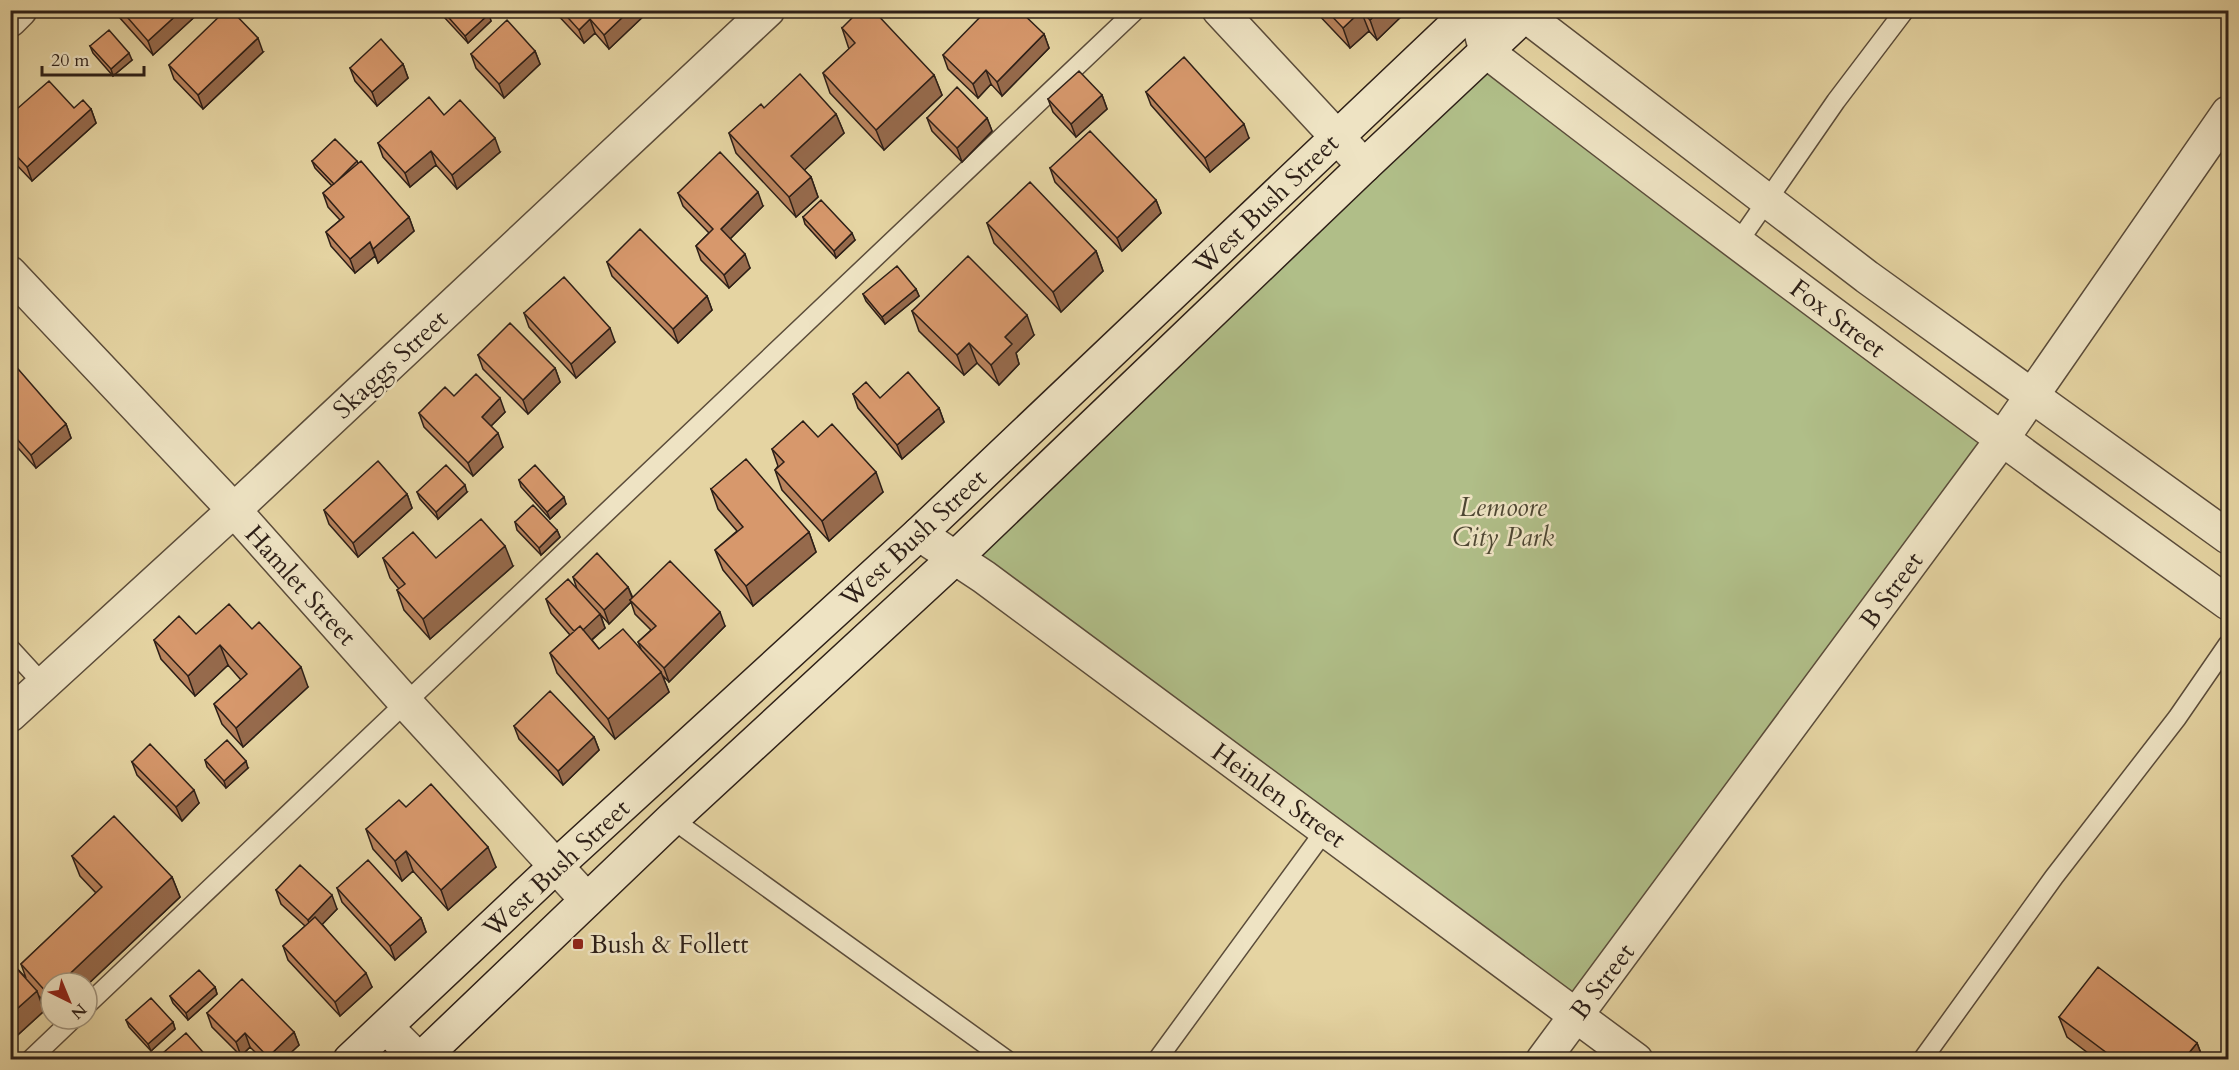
<svg xmlns="http://www.w3.org/2000/svg" width="2239" height="1070" viewBox="0 0 2239 1070" font-family="Cardo,serif">
<style>
.green{fill:#b0be88;stroke:#6e6e50;stroke-width:1.5}
.lines{fill:none;stroke-linecap:round;stroke-linejoin:round}
.service-casing{stroke:#5b4c3a;stroke-width:21}
.minor-casing{stroke:#5b4c3a;stroke-width:36}
.tertiary-casing{stroke:#5b4c3a;stroke-width:36}
.secondary-casing{stroke:#2d1f17;stroke-width:36}
.service{stroke:#eee3c3;stroke-width:18}
.minor{stroke:#eee3c3;stroke-width:33}
.tertiary{stroke:#eee3c3;stroke-width:33}
.secondary{stroke:#eee3c3;stroke-width:33}
.wall{fill:#b9835d;stroke:#2d1f17;stroke-width:1.5;fill-rule:evenodd}
.shaded-wall{fill:#966a4c;stroke:#2d1f17;stroke-width:1.5}
.building{fill:#d7986c;stroke:#2d1f17;stroke-width:1.5}
.poi-dot{fill:#8f2418;stroke:#eee3c3;stroke-width:2}
.labels{text-anchor:middle;stroke-width:5;stroke-linejoin:round;paint-order:stroke}
.street-label{font-size:26px;fill:#2d1f17;stroke:#eee3c3}
.park-label{font-size:26px;font-style:italic;fill:#4e4733;stroke:#eee3c3}
.poi-label{font-size:26px;fill:#2d1f17;stroke:#eee3c3;text-anchor:start}
</style>
<rect width="100%" height="100%" fill="#e5d4a2"/>
<filter id="stains"><feTurbulence type="fractalNoise" baseFrequency=".00333" numOctaves="4"/><feColorMatrix values="0 0 0 0 .2 0 0 0 0 .09 0 0 0 0 .02 0 0 0 .5 -.17"/></filter>
<radialGradient id="worn" r=".72"><stop offset=".6" stop-color="#630" stop-opacity="0"/><stop offset="1" stop-color="#630" stop-opacity=".3"/></radialGradient>
<path class="green" d="M1486 51 2002 440 1577 1015 956 557Z"/>
<g class="lines">
<g class="service-casing">
<path id="service" d="M1737 244 1836 101 1905 10
M10 648 44 685
M672 819 1007 1060
M87 1005 1136 10
M30 1060 73 1019
M1157 1060 1326 829
M1922 1060 2054 877 2177 718 2228 644"/>
</g>
<g class="minor-casing">
<path id="minor" d="M1219 10 1364 166
M10 20 20 10
M10 273 234 510 406 703 587 900
M919 534 984 577 1636 1060
M10 715 234 510 768 10
M1543 1060 1995 449 2228 113"/>
</g>
<g class="tertiary-casing">
<path id="tertiary" d="M1475 10 1486 51C1730 240 1978 423 2228 603
M1492 10 1525 15 1867 277 2228 537
M386 1027 419 1060"/>
</g>
<g class="secondary-casing">
<path id="secondary" d="M350 1060 555 867 919 534 1471 10
M420 1060 672 819 956 557 1364 166 1530 10"/>
</g>
<use href="#service" class="service"/>
<use href="#minor" class="minor"/>
<use href="#tertiary" class="tertiary"/>
<use href="#secondary" class="secondary"/>
</g>
<path class="wall" d="M117 10H202L153 55 120 18Z
M442 10H486L491 21 468 43 443 16Z
M553 10H650L609 49 595 33 584 43Z
M1314 10H1408L1377 40 1369 31 1350 48Z
M842 28 934 75 942 95 884 150 830 93 823 73 849 49Z
M1044 34 1049 48 1002 96 991 84 978 98 948 69 943 55Z
M90 46 132 60 113 76 93 53Z
M535 51 540 64 504 98 476 68 471 54Z
M263 52 203 109 174 79 169 65Z
M403 64 408 78 377 106 355 81 350 68Z
M1146 92 1249 138 1210 172 1151 105Z
M1102 95 1107 109 1076 137 1053 112 1048 99Z
M74 108 91 109 96 123 32 181 10 158V115Z
M764 108 836 114 844 133 804 170 811 177 818 197 796 217 736 153 729 133Z
M927 118H987L992 131 962 162 932 131Z
M378 143 500 152 457 189 436 165 410 187 383 157Z
M312 161H357L358 163 409 217 414 231 378 263 375 256 355 273 331 246 326 232 340 220 328 207 323 193 332 186 315 168Z
M1050 168 1156 200 1161 213 1122 251 1055 182Z
M678 193 763 206 730 239 750 268 729 288 701 260 696 246 709 233 683 206Z
M803 217 855 240 836 258 805 224Z
M987 223 1096 251 1103 271 1061 312 994 243Z
M607 262 707 296 712 310 678 343 612 276Z
M916 289 919 296 885 324 866 301 863 294Z
M912 311 1034 335 1016 353 1019 364 999 385 977 363 964 375 919 331Z
M524 313 615 342 576 378 529 327Z
M478 355 555 368 560 382 528 414 483 369Z
M10 364 66 424 71 438 36 468 10 439Z
M853 394 880 398 939 408 944 422 902 459 858 408Z
M454 396 505 412 491 426 503 447 473 476 424 427 419 413Z
M818 437 883 492 829 541 782 490 775 470 778 466 772 449Z
M519 480 566 504 550 519 521 487Z
M711 489 809 532 816 552 753 606 723 570 715 550 737 531 718 509Z
M417 492H467L438 519 420 499Z
M407 494 412 508 358 557 329 524 324 510Z
M515 522 557 530 560 537 541 555 517 530Z
M383 558H436L513 566 430 639 404 610 397 590 399 589 390 578Z
M573 577 628 587 633 598 725 626 669 682 662 675 669 692 615 739 557 673 550 653 570 635 551 613 546 599 577 589ZM631 602 635 614 651 630 638 642 641 649H599L592 640 605 628 600 614 609 624Z
M196 634 308 687 243 747 222 724 214 704 241 680 228 665 195 696 161 659 154 640Z
M514 726 594 737 599 750 563 785 519 739Z
M205 760 248 768 226 788 207 767Z
M132 762 199 803 182 821 137 775Z
M406 807 496 867 448 910 413 871 402 881 373 849 366 829Z
M72 856 172 877 180 897 87 985V983H51V1009L39 996 44 1011 10 1042V961L26 978 21 964 96 893 80 876Z
M337 888 421 918 426 932 395 960 342 902Z
M276 890 337 909 322 924 372 987 340 1016 288 960 283 946 305 926 281 904Z
M215 987 217 994 188 1020 173 1003 170 996Z
M207 1013 294 1032 299 1045 284 1059H262L250 1047 241 1056 212 1027Z
M2059 1017 2197 1043 2203 1059H2096L2067 1037Z
M126 1020 173 1022 175 1029 151 1051 129 1027Z"/>
<path class="shaded-wall" d="M182 10H202L153 55 148 41Z
M630 10H650L609 49 604 35Z
M1380 10H1408L1377 40 1370 20Z
M1361 11 1369 31 1350 48 1343 28Z
M489 14 491 21 468 43 465 36Z
M590 19 595 33 584 43 579 30Z
M1044 34 1049 48 1002 96 997 82Z
M258 38 263 52 203 109 198 95Z
M535 51 540 64 504 98 499 84Z
M129 53 132 60 113 76 111 69Z
M403 64 408 78 377 106 372 92Z
M986 70 991 84 978 98 973 84Z
M934 75 942 95 884 150 876 130Z
M1102 95 1107 109 1076 137 1071 124Z
M91 109 96 123 32 181 27 167Z
M836 114 844 133 798 176 791 156Z
M987 118 992 131 962 162 957 148Z
M1244 124 1249 138 1210 172 1205 158Z
M495 138 500 152 457 189 452 175Z
M431 151 436 165 410 187 405 173Z
M811 177 818 197 796 217 789 197Z
M758 192 763 206 726 243 721 229Z
M1156 200 1161 213 1122 251 1117 238Z
M409 217 414 231 378 263 373 249Z
M852 233 855 240 836 258 834 251Z
M370 242 375 256 355 273 350 259Z
M1096 251 1103 271 1061 312 1053 292Z
M745 254 750 268 729 288 724 275Z
M916 289 919 296 885 324 882 317Z
M707 296 712 310 678 343 673 329Z
M1027 315 1034 335 1016 353 1019 364 999 385 991 365 1005 337Z
M610 328 615 342 576 378 571 364Z
M969 343 977 363 964 375 957 355Z
M555 368 560 382 528 414 523 400Z
M500 398 505 412 487 430 482 417Z
M939 408 944 422 902 459 897 445Z
M66 424 71 438 36 468 31 455Z
M498 433 503 447 473 476 468 463Z
M876 472 883 492 829 541 822 521Z
M465 485 467 492 438 519 436 512Z
M407 494 412 508 358 557 353 543Z
M564 497 566 504 550 519 547 512Z
M557 530 560 537 541 555 539 548Z
M809 532 816 552 753 606 746 586Z
M505 546 513 566 430 639 423 619Z
M628 587 633 600H630L631 602 609 624 604 610Z
M720 612 725 626 669 682 664 668Z
M600 614 605 628 582 648 577 634Z
M220 645 228 665 195 696 188 676Z
M301 667 308 687 243 747 236 728Z
M661 672 669 692 615 739 608 719Z
M594 737 599 750 563 785 558 771Z
M246 761 248 768 226 788 224 781Z
M194 790 199 803 182 821 176 807Z
M488 847 496 867 448 910 441 890Z
M406 851 413 871 402 881 395 861Z
M172 877 180 897 87 985V983H60Z
M332 895 337 909 313 934 308 920Z
M421 918 426 932 395 960 390 946Z
M366 973 372 987 340 1016 335 1002Z
M215 987 217 994 188 1020 186 1013Z
M37 991 44 1011 10 1042V1015Z
M173 1022 175 1029 151 1051 148 1044Z
M294 1032 299 1045 284 1059H269L268 1057Z
M245 1033 250 1047 241 1056 236 1042Z
M2197 1043 2203 1059H2184Z"/>
<path class="building" d="M121 10H182L148 41Z
M226 10H231L258 38 198 95 169 65Z
M442 10H486L489 14 465 36Z
M561 10H630L604 35 590 19 579 30Z
M860 10H873L934 75 876 130 823 73 855 43 842 28Z
M987 10H1019L1044 34 997 82 986 70 973 84 943 55Z
M1326 10H1380L1370 20 1361 11 1343 28Z
M507 20 535 51 499 84 471 54Z
M109 30 129 53 111 69 90 46Z
M381 39 403 64 372 92 350 68Z
M1184 57 1244 124 1205 158 1146 92Z
M1079 71 1102 95 1071 124 1048 99Z
M800 74 836 114 791 156 811 177 789 197 729 133 761 104 764 108Z
M49 81 74 108 83 100 91 109 27 167 10 149V115Z
M957 87 987 118 957 148 927 118Z
M429 97 444 115 460 100 495 138 452 175 431 151 405 173 378 143Z
M1090 131 1156 200 1117 238 1050 168Z
M335 139 357 161 334 184 312 161Z
M720 152 758 192 721 229 745 254 724 275 696 246 713 229 678 193Z
M361 161 409 217 373 249 370 242 350 259 326 232 344 217 323 193Z
M1030 182 1096 251 1053 292 987 223Z
M821 200 852 233 834 251 803 217Z
M640 229 707 296 673 329 607 262Z
M968 256 1027 315 1005 337 1012 344 991 365 969 343 957 355 912 311Z
M897 266 916 289 882 317 863 294Z
M564 277 610 328 571 364 524 313Z
M510 323 555 368 523 400 478 355Z
M12 362 66 424 31 455 10 431V364Z
M908 372 939 408 897 445 853 394 866 382 880 398Z
M476 374 500 398 482 417 498 433 468 463 419 413 445 387 454 396Z
M803 421 818 437 832 424 876 472 822 521 775 470 784 462 772 449Z
M746 459 809 532 746 586 715 550 743 527 711 489Z
M378 461 407 494 353 543 324 510Z
M446 465 465 485 436 512 417 492Z
M535 465 564 497 547 512 519 480Z
M533 505 557 530 539 548 515 522Z
M481 519 505 546 423 619 397 590 405 584 383 558 413 532 436 558Z
M597 553 628 587 604 610 573 577Z
M670 561 720 612 664 668 638 642 656 626 630 600Z
M568 579 600 614 583 630 580 626 574 631 546 599Z
M229 604 252 629 259 622 301 667 236 728 214 704 247 674 220 645 188 676 154 640 179 616 196 634Z
M580 626 599 649 623 629 661 672 608 719 550 653Z
M550 691 594 737 558 771 514 726Z
M227 740 246 761 224 781 205 760Z
M150 744 194 790 176 807 132 762Z
M431 784 488 847 441 890 406 851 395 861 366 829 399 800 406 807Z
M114 816 172 877 60 983H51V992L48 994 21 964 102 887 72 856Z
M368 860 421 918 390 946 337 888Z
M300 865 332 895 308 920 276 890Z
M315 917 366 973 335 1002 283 946Z
M10 961 37 991 10 1015Z
M2098 967 2197 1043 2184 1059H2115L2059 1017Z
M199 970 215 987 186 1013 170 996Z
M242 979 294 1032 268 1057 245 1033 236 1042 207 1013Z
M151 998 173 1022 148 1044 126 1020Z
M186 1033 209 1059H156Z"/>
<rect class="poi-dot" x="572" y="938" width="12" height="12" rx="3"/>
<g class="labels">
<g class="street-label">
<text transform="translate(1266 204) rotate(-44)" y="9">West Bush Street</text>
<text transform="translate(1838 318) rotate(37)" y="9">Fox Street</text>
<text transform="translate(390 364) rotate(-43)" y="9">Skaggs Street</text>
<text transform="translate(913 538) rotate(-43)" y="9">West Bush Street</text>
<text transform="translate(301 585) rotate(48)" y="9">Hamlet Street</text>
<text transform="translate(1891 590) rotate(-54)" y="9">B Street</text>
<text transform="translate(1279 795) rotate(36)" y="9">Heinlen Street</text>
<text transform="translate(556 868) rotate(-43)" y="9">West Bush Street</text>
<text transform="translate(1602 981) rotate(-53)" y="9">B Street</text>
</g>
<g class="park-label">
<text x="1503" y="516">Lemoore<tspan x="1503" dy="30">City Park</tspan></text>
</g>
<g class="poi-label">
<text x="590" y="953">Bush &amp; Follett</text>
</g>
</g>
<rect width="2239" height="1070" fill="none" stroke="#e5d4a2" stroke-width="36"/>
<rect x="12" y="12" width="2215" height="1046" fill="none" stroke="#2d1f17" stroke-width="3"/>
<rect x="18" y="18" width="2203" height="1034" fill="none" stroke="#2d1f17" stroke-width="1.5"/>
<g transform="translate(69 1001) rotate(137)"><circle r="28" fill="#eee3c3" stroke="#a1957e" stroke-width="1.5"/>
<path d="M0-4.5L10 22L0 15L-10 22Z" fill="#8f2418"/>
<text y="-9" font-size="16" font-weight="bold" text-anchor="middle" fill="#2d1f17">N</text>
</g>
<path d="M42 66v9h102v-9" fill="none" stroke="#2d1f17" stroke-width="3"/>
<text x="51" y="66" font-size="18" fill="#2d1f17" stroke="#eee3c3" stroke-width="4.5" paint-order="stroke">20 m</text>
<rect width="100%" height="100%" filter="url(#stains)"/>
<rect width="100%" height="100%" fill="url(#worn)"/>
</svg>
